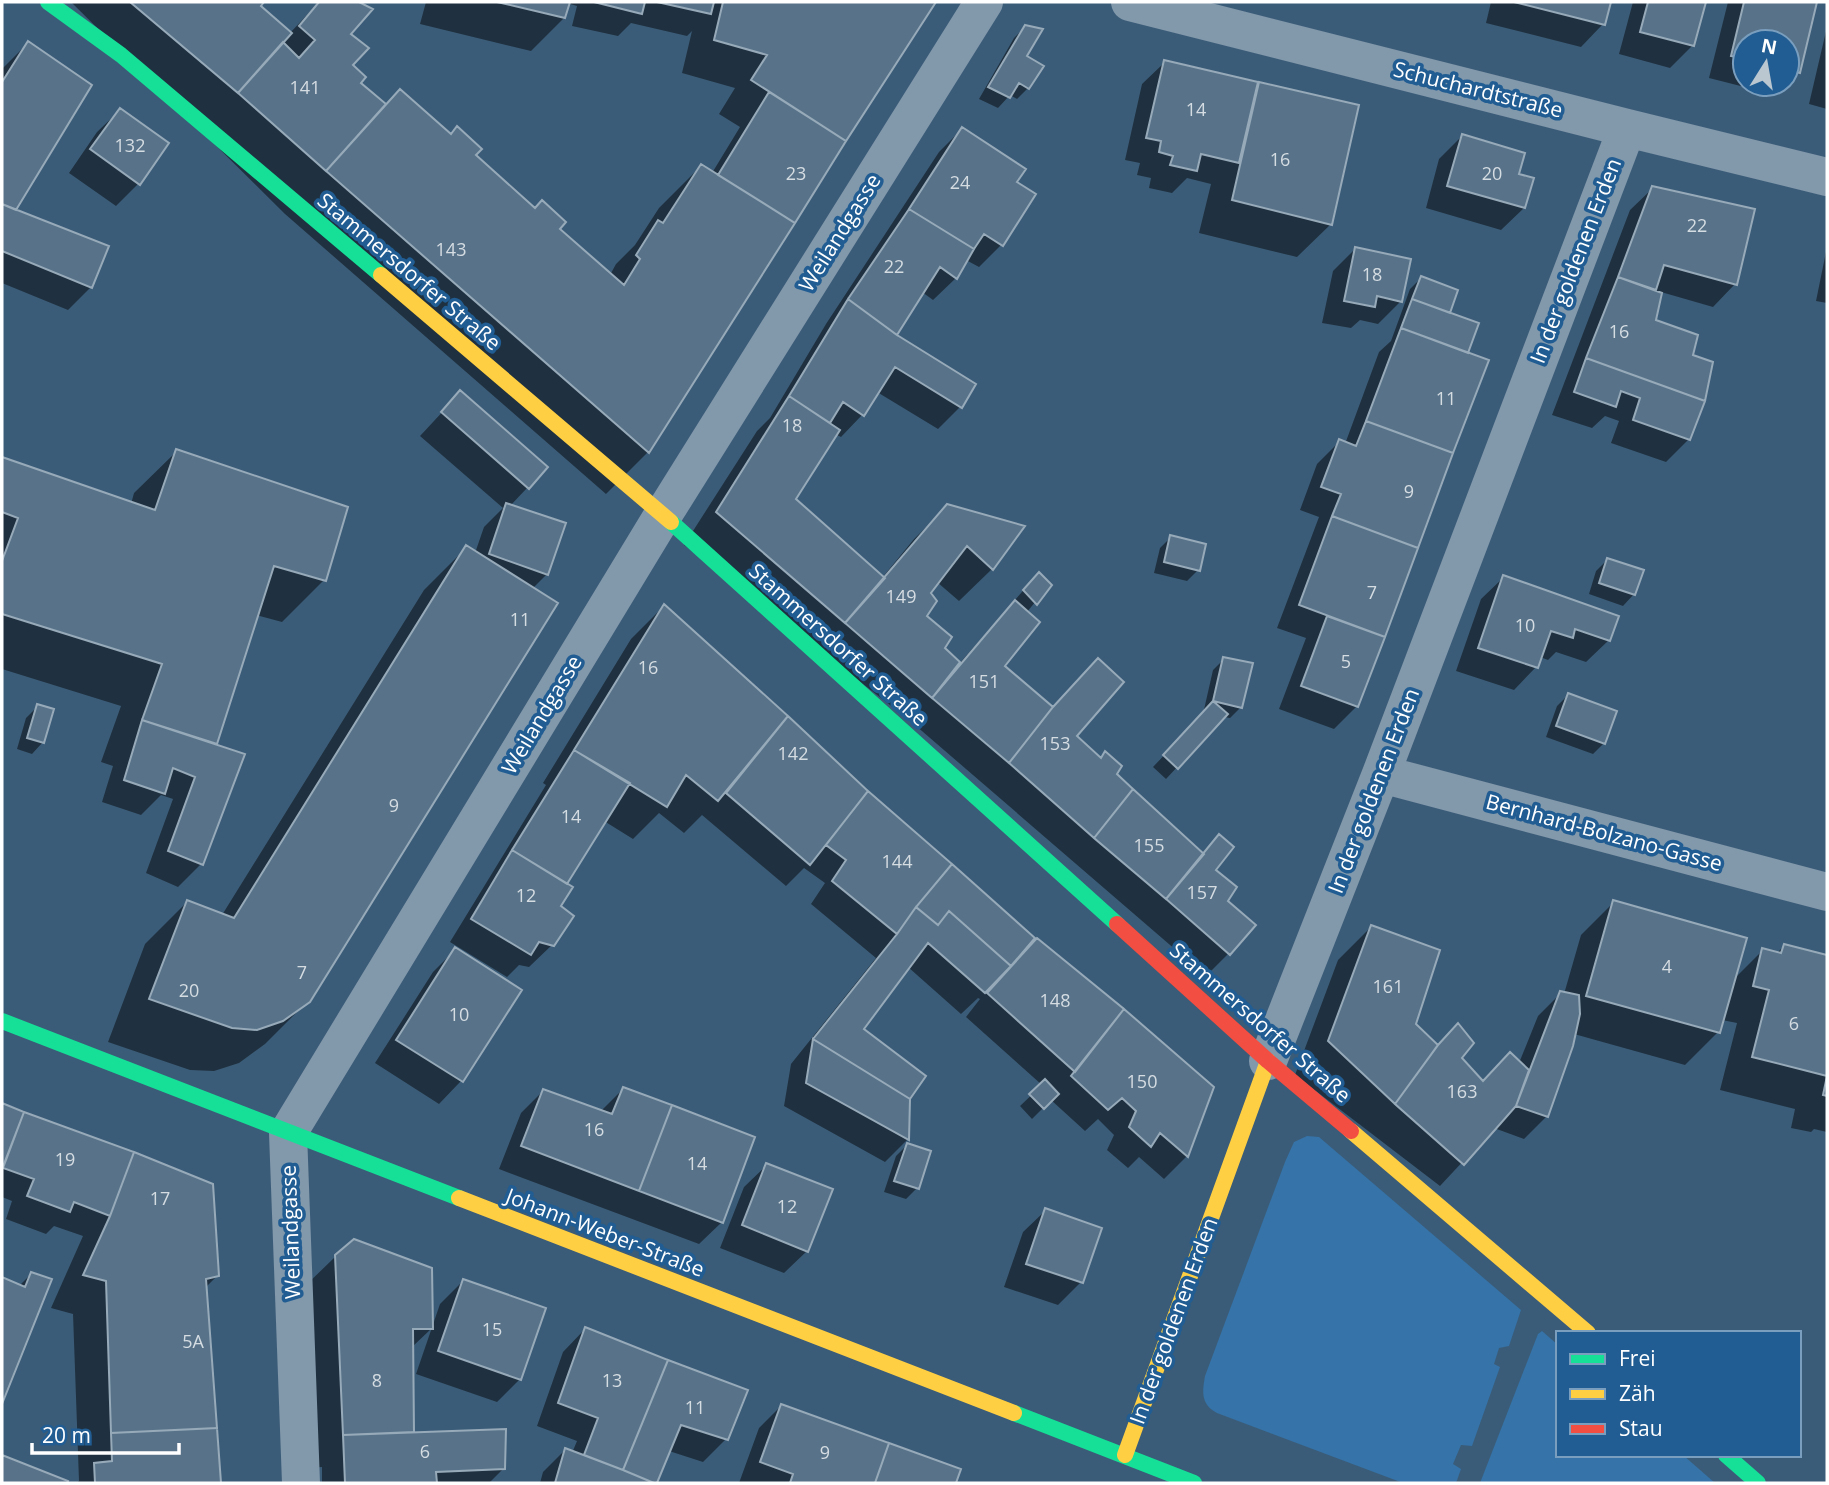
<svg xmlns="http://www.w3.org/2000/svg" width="1829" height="1485" viewBox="0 0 1829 1485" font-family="'Open Sans',sans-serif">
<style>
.green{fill:#3573a8}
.shadow{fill:#0007}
.building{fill:#587389;stroke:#97aab9;stroke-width:2}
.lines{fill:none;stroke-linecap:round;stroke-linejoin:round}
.street{stroke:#8298ab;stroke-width:38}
.fast{stroke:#16e098;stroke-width:16}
.slow{stroke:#ffcf43;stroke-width:16}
.jam{stroke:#f24e42;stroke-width:16}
.labels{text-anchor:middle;stroke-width:7;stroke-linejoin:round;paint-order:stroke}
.number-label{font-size:18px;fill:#d5dce2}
.street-label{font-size:21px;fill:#fff;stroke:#215d92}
</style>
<rect width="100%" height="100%" fill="#3b5c78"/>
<path class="green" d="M1307 1136 1319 1137 1521 1310 1509 1346 1499 1348 1494 1364 1500 1367 1472 1446 1461 1445 1453 1464 1461 1469 1456 1483H1403L1217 1413C1201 1404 1202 1393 1205 1376L1285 1162 1294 1142Z
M1542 1331 1558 1345V1455H1683L1715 1483H1480L1538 1334Z"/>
<path class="shadow" d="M71 2H262L258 6 290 33 319 2H354L371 9 348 34 350 65 358 83 385 106 474 155 610 275 616 264 635 245 659 208 701 166 712 173 740 127 719 114 735 88 682 73 692 31 687 36 631 23 618 36 572 26 577 6 567 3 564 18 531 51 420 24 426 2H934L648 452 606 494 285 214Z
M1491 2H1609L1603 24 1581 47 1486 23Z
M1633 2H1704L1693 45 1670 68 1619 54Z
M1728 2H1816L1799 72 1787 84V42H1745V84H1787L1776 95 1709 78Z
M1026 26 1024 56 1041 66 1028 88 1017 99 1010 95 998 108 979 99 1014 38Z
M1827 27V109L1809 104Z
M28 43 13 211 91 287 68 310 2 283V69Z
M1165 62 1254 89 1259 84 1331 224 1297 257 1199 233 1211 184 1187 178 1172 193 1149 188 1151 178 1137 175 1140 163 1125 160 1142 84Z
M120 110 138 184 116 206 69 173 97 132Z
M962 129 1015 183 1001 245 979 267 966 260 956 278 933 300 922 292 895 335 960 407 938 429 877 392 863 414 841 437 835 434 794 499 882 578 914 539 948 506 992 569 959 601 937 582 928 593 925 616 943 648 959 664 1028 585H1049L1027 612 1002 666 1201 854 1220 836 1214 870 1225 901 1229 953 1206 976 908 719 684 545 757 431 770 418 826 324 939 152Z
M1462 136 1517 175 1524 208 1501 230 1426 208 1439 159Z
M1653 188 1735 284 1713 307 1661 292 1654 321 1691 356 1689 439 1666 462 1611 443 1619 421 1605 416 1592 428 1552 415 1630 210Z
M1827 247V303L1816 301Z
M1355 249 1401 301 1378 324 1360 320 1351 328 1322 323 1333 271Z
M1421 278 1448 314 1466 354 1486 361 1357 706 1334 729 1279 709 1306 638 1277 628 1319 517 1300 510 1317 464 1339 442 1345 444 1379 352 1391 341 1410 289Z
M460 393 528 487 510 506 547 574 532 589 308 1001 265 1044 239 1063 214 1071 190 1070 108 1042 145 944 187 902 222 915 424 590 466 548 475 553 484 527 503 508 420 436Z
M177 451 324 580 282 622 256 615 213 745 201 864 178 887 146 873 173 799 161 795 141 815 102 802 113 766 101 762 121 706 2 669V459L131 504 134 493Z
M1171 537 1198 570 1187 581 1154 573 1160 548Z
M1607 560 1634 594 1623 606 1589 594 1596 571Z
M1504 577 1609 640 1586 662 1556 652 1548 660 1540 657 1536 667 1514 690 1456 671 1481 599Z
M664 606 867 792 1033 938 1021 954 1211 1088 1187 1156 1164 1179 1139 1157 1128 1168 1107 1150 1114 1135 1098 1119 1085 1131 1051 1100 1032 1119 1020 1106 1042 1085 966 1017 980 999 978 998 961 1014 908 967 861 1030 908 1098 907 1140 885 1162 784 1106 791 1064 876 958 811 904 825 883 804 868 786 886 702 815 684 833 659 813 633 839 604 821 565 885 552 945 529 967 519 965 507 977 450 942 546 785 543 783 631 639Z
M1224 659 1241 707 1230 718 1224 717 1166 779 1153 767 1203 714 1213 670Z
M1568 695 1604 743 1593 754 1546 737 1557 706Z
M38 706 43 742 32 754 17 749 26 718Z
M1614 902 1733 980 1763 950 1777 953 1784 946 1827 957V1132L1814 1129 1811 1132 1791 1128 1795 1109 1720 1090 1737 1023 1722 1020 1718 1032 1685 1065 1574 1034 1547 1116 1524 1139 1494 1128 1440 1186 1295 1075 1338 960 1371 927 1414 1025 1437 1047 1460 1058 1482 1082 1519 1063 1538 1016 1561 993 1564 994 1581 935Z
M455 950 519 991 461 1081 439 1104 375 1063 433 972Z
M623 1089 722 1222 699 1244 499 1169 521 1113 543 1091 600 1112Z
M2 1104 133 1154 217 1276 205 1288 218 1483H77L79 1481 73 1314 51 1308 83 1236 54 1226 46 1234 6 1219 12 1201 2 1197Z
M907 1145 917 1188 906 1199 884 1192 896 1156Z
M767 1165 807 1251 784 1273 720 1248 744 1187Z
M1046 1210 1099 1229 1081 1282 1058 1305 1004 1287 1023 1232Z
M336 1256 431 1329 411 1348 412 1434 503 1469 489 1483H322V1467L311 1468 302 1289Z
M31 1274 49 1280 2 1399V1278L19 1286Z
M463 1281 520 1379 497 1402 416 1374 440 1304Z
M585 1329 726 1439 703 1462 669 1451 656 1483H540L543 1472 565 1450 572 1453 577 1441 537 1426 563 1352Z
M781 1406 959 1470 954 1483H739L759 1428Z"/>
<path class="building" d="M130 2H264L261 6 292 33 238 93Z
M319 2H359L373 9 351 34 369 48 353 65 366 77 361 83 386 104 326 171 238 93 283 42 299 58 315 40 299 26Z
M497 2H570L565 18Z
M594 2H645L642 14Z
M657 2H714L711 14Z
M723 2H936L846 141 751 80 767 55 714 40Z
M1514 2H1611L1605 25Z
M1648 2H1706L1694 46 1640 32Z
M1744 2H1817L1800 73 1787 70V42H1745V59L1731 56Z
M1025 25 1043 29 1027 56 1044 66 1029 89 1019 83 1010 98 988 87Z
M28 41 92 85 16 210 2 204V82Z
M1164 60 1258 82 1239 163 1201 154 1197 171 1170 165 1173 156 1159 152 1161 141 1146 138Z
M1259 82 1359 105 1332 225 1232 200Z
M400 89 451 134 457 126 482 149 476 155 535 208 542 200 566 222 560 229 624 285 640 259 636 255 658 220 663 223 701 164 795 223 649 453 326 171Z
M769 92 846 141 795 223 718 175Z
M120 108 169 143 140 185 90 149Z
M962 127 1026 169 1017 182 1036 194 1003 246 984 234 974 249 909 209Z
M1462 134 1525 153 1519 174 1534 178 1525 208 1447 186Z
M1652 186 1755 209 1737 285 1664 265 1656 290 1618 277Z
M2 204 109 246 92 288 2 251Z
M909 209 974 249 957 279 940 267 897 335 848 299Z
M1355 247 1411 259 1402 302 1377 296 1375 307 1344 301Z
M1421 276 1458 290 1450 313 1412 299Z
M1618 277 1662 293 1656 320 1698 335 1693 355 1713 362 1705 401 1586 358Z
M848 299 897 335 976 384 962 408 895 367 864 416 843 402 830 423 789 396Z
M1412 299 1479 323 1468 353 1401 328Z
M1401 328 1489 360 1453 453 1366 421Z
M1586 358 1705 401 1690 440 1633 420 1640 398 1621 391 1616 407 1574 392Z
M460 390 548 467 529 489 441 412Z
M789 396 840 430 796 499 885 578 845 623 716 512Z
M1366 421 1453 453 1418 548 1332 516 1341 494 1321 487 1339 439 1356 446Z
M176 449 348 507 326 581 274 566 217 744 142 720 162 664 2 614V561L18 518 2 512V457L155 510Z
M506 503 566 523 548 575 489 554Z
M947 504 1025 526 993 570 967 546 931 593 937 601 927 616 952 637 945 648 960 662 932 698 845 623Z
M1332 516 1418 548 1385 637 1299 605Z
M1170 535 1206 544 1200 571 1164 562Z
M466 545 558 603 310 1002 283 1021 257 1030 232 1028 149 999 187 900 234 918Z
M1607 558 1644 570 1635 595 1599 583Z
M1039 572 1052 585 1037 605 1023 590Z
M1503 575 1619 616 1610 641 1575 629 1573 638 1551 631 1538 668 1478 648Z
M1015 600 1040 622 1005 666 1053 707 1009 763 932 698Z
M664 604 788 716 718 801 686 775 667 807 574 750Z
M1327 616 1385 637 1358 707 1301 686Z
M1223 657 1253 663 1242 708 1213 701Z
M1098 658 1124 682 1077 736 1101 758 1105 751 1122 766 1117 774 1133 789 1094 838 1009 763 1053 707Z
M1568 693 1617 711 1605 744 1556 726Z
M1213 701 1228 714 1178 769 1163 755Z
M37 704 54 709 44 743 27 738Z
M788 716 868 791 810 865 726 793Z
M142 720 245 754 203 865 168 851 195 777 173 768 165 794 124 780Z
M574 750 630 783 567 884 512 850Z
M1133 789 1204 854 1166 899 1094 838Z
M868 791 952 864 916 907 897 934 832 881 846 860 826 845Z
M1219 834 1234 847 1216 870 1237 887 1228 901 1256 925 1230 955 1166 899Z
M512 850 573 887 561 906 574 916 554 946 539 942 531 955 471 919Z
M952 864 1035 938 1011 966 949 911 938 925 916 907Z
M1613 900 1747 938 1720 1033 1586 996Z
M916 907 938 925 949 911 1011 966 985 993 928 943 864 1029 926 1076 910 1099 813 1039 897 934Z
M1371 925 1440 950 1416 1024 1438 1045 1395 1104 1328 1041Z
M1037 938 1124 1009 1075 1072 987 993Z
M1784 944 1827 955V1096L1823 1095 1827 1076 1752 1057 1769 990 1753 986 1762 948 1781 953Z
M455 947 522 990 463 1082 396 1040Z
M1560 991 1579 995 1580 1014 1573 1046 1548 1117 1516 1106Z
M1124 1009 1214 1087 1188 1157 1160 1133 1151 1147 1129 1127 1136 1111 1122 1098 1108 1110 1071 1076Z
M1458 1023 1474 1043 1462 1058 1483 1081 1510 1052 1529 1070 1516 1106 1464 1165 1395 1104 1438 1045Z
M813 1039 910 1099 909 1140 806 1083Z
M1045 1079 1059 1094 1044 1109 1029 1094Z
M623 1087 672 1105 639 1191 521 1146 543 1089 612 1114Z
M2 1103 24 1112 2 1169Z
M672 1105 755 1137 723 1223 639 1191Z
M24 1112 134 1152 110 1216 74 1202 70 1212 27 1196 34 1179 3 1168Z
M907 1143 931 1151 919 1189 894 1181Z
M134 1152 213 1184 219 1276 206 1279 217 1428 111 1433 106 1281 83 1275 110 1216Z
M766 1163 833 1189 808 1252 742 1225Z
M1045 1208 1102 1228 1083 1283 1026 1264Z
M354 1239 432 1268 433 1329H413L414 1432 343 1435 335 1255Z
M31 1272 52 1279 2 1404V1277L25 1287Z
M463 1279 546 1308 521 1380 438 1351Z
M585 1327 668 1360 623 1470 584 1455 598 1418 558 1403Z
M668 1360 748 1390 728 1440 681 1425 657 1483H654L623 1470Z
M781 1404 889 1443 875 1483H790L793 1474 760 1462Z
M217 1428 221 1483H95L94 1463 112 1461 111 1433Z
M506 1429 505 1469 436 1472 437 1483H345L343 1435Z
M889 1443 961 1469 956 1483H875Z
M565 1448 623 1470 654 1483H555Z
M2 1455 68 1481 67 1483H2Z"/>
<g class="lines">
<path class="street" d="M1130 2 1627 128 1827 177
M1381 774 1827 892
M1268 1061 1381 774 1627 128
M301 1483 288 1133 663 515 984 2"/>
<path class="fast" d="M48 2 121 55 381 275
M671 522 1117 924
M2 1021 459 1198
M1014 1413 1194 1483
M1726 1455 1758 1483"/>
<path class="slow" d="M381 275 671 522
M1351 1131 1588 1333
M459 1198 1014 1413
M1125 1455 1268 1061"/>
<path class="jam" d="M1117 924 1268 1061 1351 1131"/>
</g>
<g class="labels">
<g class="number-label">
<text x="305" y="94">141</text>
<text x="1196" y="116">14</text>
<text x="130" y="152">132</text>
<text x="1280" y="166">16</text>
<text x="796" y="180">23</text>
<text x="1492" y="180">20</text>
<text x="960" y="189">24</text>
<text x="1697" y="232">22</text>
<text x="451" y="256">143</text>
<text x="894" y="273">22</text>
<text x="1372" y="281">18</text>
<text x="1619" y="338">16</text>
<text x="1446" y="405">11</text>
<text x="792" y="432">18</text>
<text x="1409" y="498">9</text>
<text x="1372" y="599">7</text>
<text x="901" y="603">149</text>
<text x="520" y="626">11</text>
<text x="1525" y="632">10</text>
<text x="1346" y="668">5</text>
<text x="648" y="674">16</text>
<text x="984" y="688">151</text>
<text x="1055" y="750">153</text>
<text x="793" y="760">142</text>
<text x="394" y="812">9</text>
<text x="571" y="823">14</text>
<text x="1149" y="852">155</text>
<text x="897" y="868">144</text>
<text x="1202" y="899">157</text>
<text x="526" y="902">12</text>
<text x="1667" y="973">4</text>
<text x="302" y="979">7</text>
<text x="1388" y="993">161</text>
<text x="189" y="997">20</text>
<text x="1055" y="1007">148</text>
<text x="459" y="1021">10</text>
<text x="1794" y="1030">6</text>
<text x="1142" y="1088">150</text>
<text x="1462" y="1098">163</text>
<text x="594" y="1136">16</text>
<text x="65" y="1166">19</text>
<text x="697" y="1170">14</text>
<text x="160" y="1205">17</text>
<text x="787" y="1213">12</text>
<text x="492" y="1336">15</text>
<text x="193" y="1348">5A</text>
<text x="377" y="1387">8</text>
<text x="612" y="1387">13</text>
<text x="695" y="1414">11</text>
<text x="425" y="1458">6</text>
<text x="825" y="1459">9</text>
</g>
<g class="street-label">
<text transform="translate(1478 90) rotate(14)" y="7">Schuchardtstraße</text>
<text transform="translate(840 233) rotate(-58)" y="7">Weilandgasse</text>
<text transform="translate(1576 261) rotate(-69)" y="7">In der goldenen Erden</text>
<text transform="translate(409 272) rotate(40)" y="7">Stammersdorfer Straße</text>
<text transform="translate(838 645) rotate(42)" y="7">Stammersdorfer Straße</text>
<text transform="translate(542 715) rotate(-59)" y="7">Weilandgasse</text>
<text transform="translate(1374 791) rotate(-69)" y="7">In der goldenen Erden</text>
<text transform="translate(1604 833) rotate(15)" y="7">Bernhard-Bolzano-Gasse</text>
<text transform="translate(1260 1023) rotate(41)" y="7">Stammersdorfer Straße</text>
<text transform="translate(291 1232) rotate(-92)" y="7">Weilandgasse</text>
<text transform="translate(605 1233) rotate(21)" y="7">Johann-Weber-Straße</text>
<text transform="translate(1174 1321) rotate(-70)" y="7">In der goldenen Erden</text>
</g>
</g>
<rect width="1829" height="1485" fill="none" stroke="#ffffff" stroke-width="7"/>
<rect x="1556" y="1331" width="245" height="126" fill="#215d92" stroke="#7a9ebe" stroke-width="2"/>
<rect x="1570" y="1354" width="35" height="10" fill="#16e098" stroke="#7a9ebe" stroke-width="2"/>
<text x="1619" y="1366" font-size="21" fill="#ffffff">Frei</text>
<rect x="1570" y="1389" width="35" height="10" fill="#ffcf43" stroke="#7a9ebe" stroke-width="2"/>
<text x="1619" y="1401" font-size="21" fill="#ffffff">Zäh</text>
<rect x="1570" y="1424" width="35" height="10" fill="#f24e42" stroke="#7a9ebe" stroke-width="2"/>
<text x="1619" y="1436" font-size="21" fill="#ffffff">Stau</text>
<g transform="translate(1766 63) rotate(11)"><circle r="33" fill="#215d92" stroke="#7a9ebe" stroke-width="2"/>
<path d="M0-5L12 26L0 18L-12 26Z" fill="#bac6d0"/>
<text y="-10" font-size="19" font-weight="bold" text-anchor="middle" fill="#ffffff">N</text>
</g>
<path d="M32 1443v10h147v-10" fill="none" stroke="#ffffff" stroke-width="3.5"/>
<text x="42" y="1443" font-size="21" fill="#ffffff" stroke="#215d92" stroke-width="5" paint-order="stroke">20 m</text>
</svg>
